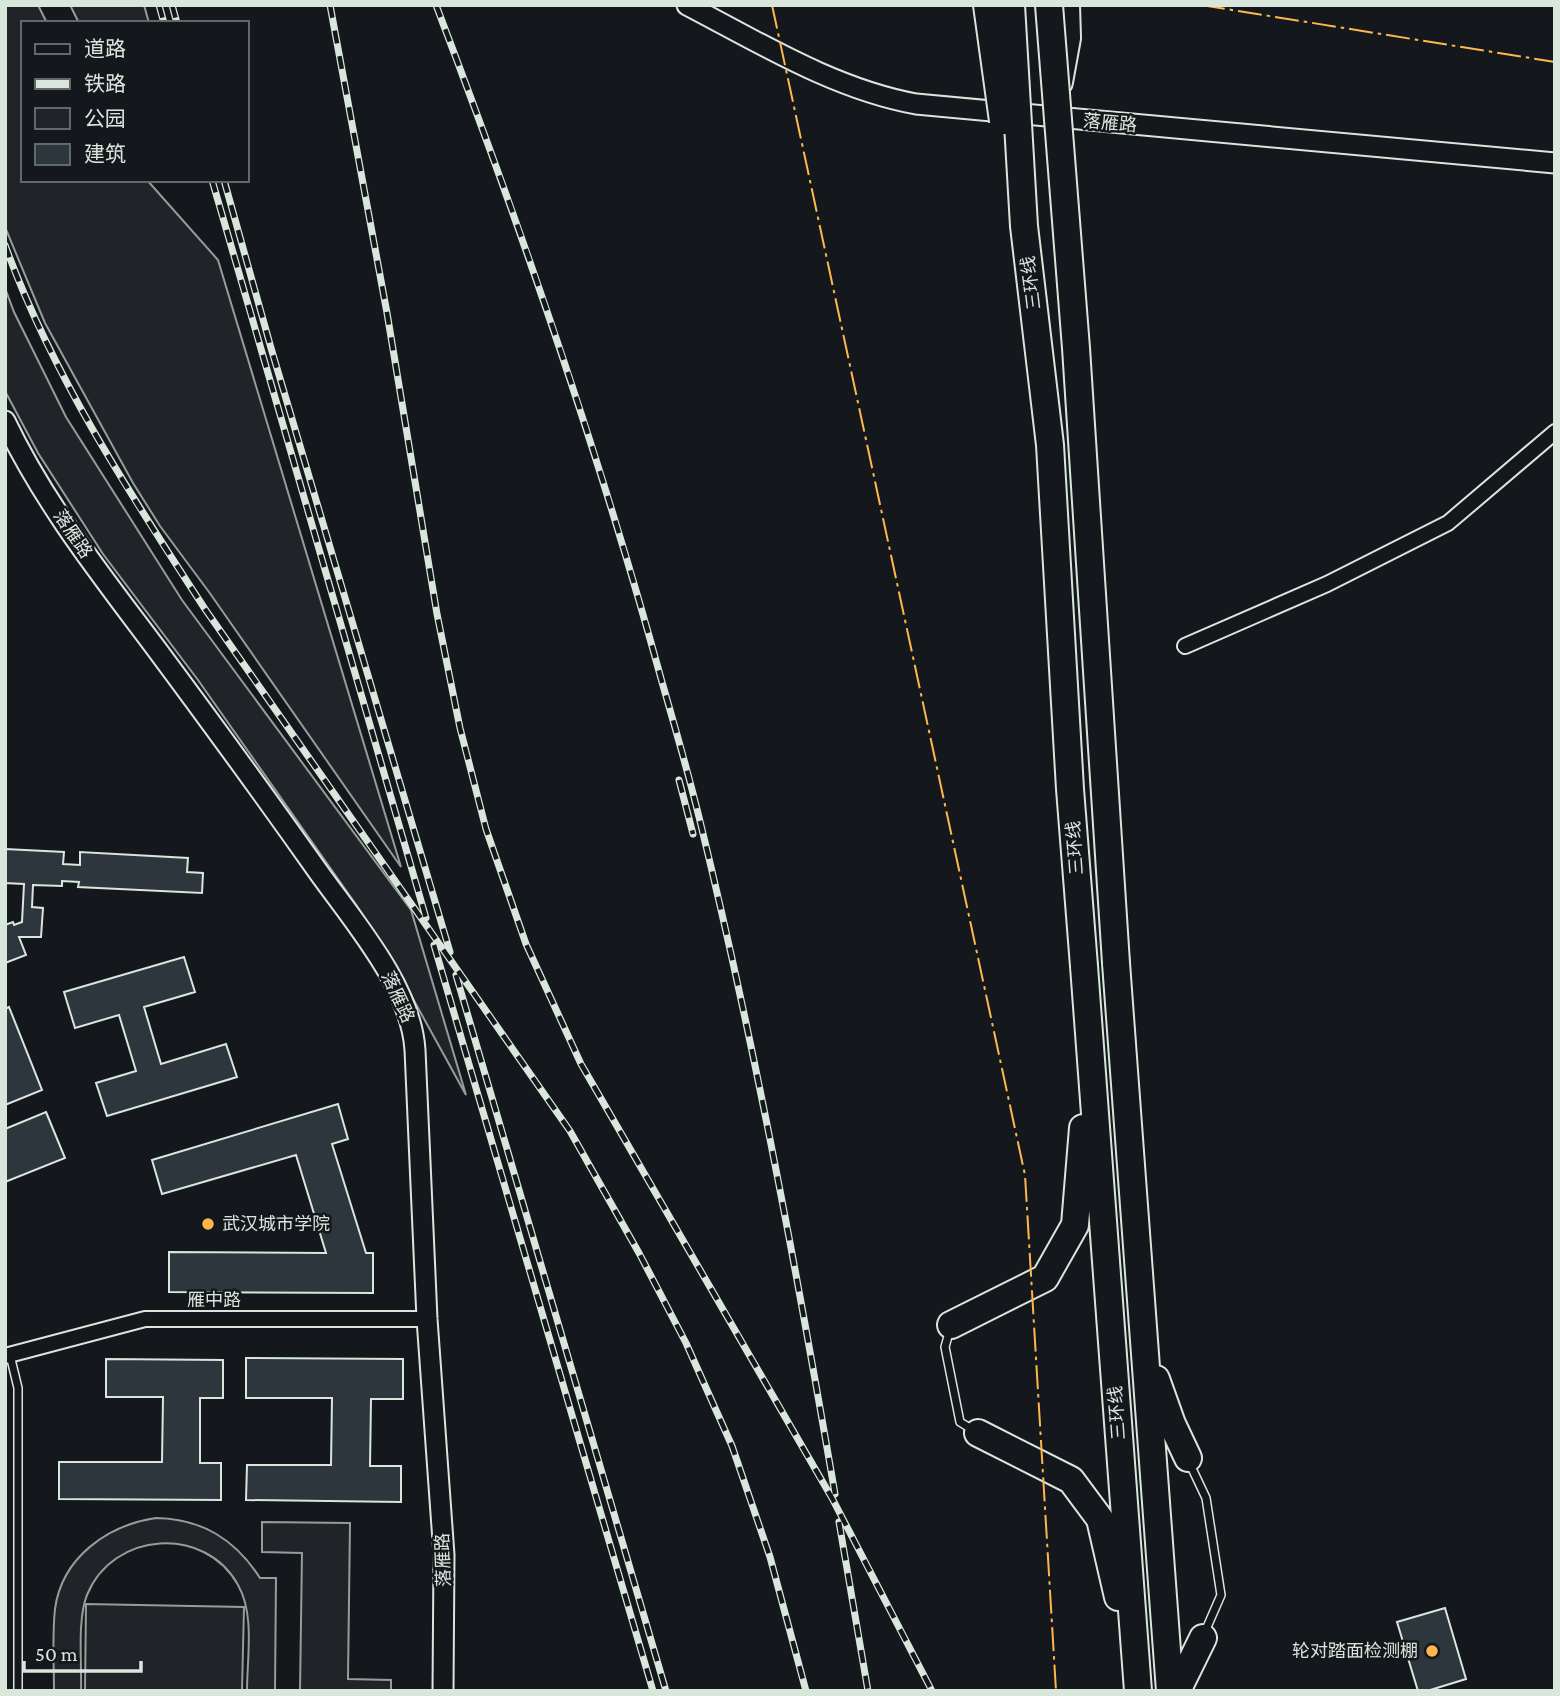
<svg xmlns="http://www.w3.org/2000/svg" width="1560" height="1696" viewBox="0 0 1560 1696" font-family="'Crimson Pro','Noto Sans SC',serif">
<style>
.green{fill:#202428;stroke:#939e99;stroke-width:2}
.building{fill:#2c363c;stroke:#d8e6dc;stroke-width:2}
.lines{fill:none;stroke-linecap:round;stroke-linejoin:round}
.lane-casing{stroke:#d8e6dc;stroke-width:10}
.street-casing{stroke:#d8e6dc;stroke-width:18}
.secondary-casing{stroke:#d8e6dc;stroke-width:23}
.highway-casing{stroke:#d8e6dc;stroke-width:30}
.lane{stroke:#14181c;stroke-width:7}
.street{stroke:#14181c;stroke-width:14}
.secondary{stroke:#14181c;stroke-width:19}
.highway{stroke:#14181c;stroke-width:26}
.rail-casing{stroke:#d8e6dc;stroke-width:7}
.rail{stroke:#14181c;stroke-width:4.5;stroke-dasharray:13;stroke-linecap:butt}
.highway-bridge-casing{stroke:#d8e6dc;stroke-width:30;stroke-linecap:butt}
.highway-bridge{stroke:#14181c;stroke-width:26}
.power{stroke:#ffb74d;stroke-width:2;stroke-dasharray:24 5 3.5 5;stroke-linecap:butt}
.poi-dot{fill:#ffb74d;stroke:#14181c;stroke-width:2.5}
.labels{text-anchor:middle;stroke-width:5;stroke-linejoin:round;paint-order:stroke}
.street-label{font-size:18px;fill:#d8e6dc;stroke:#14181c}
.poi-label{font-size:18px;fill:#d8e6dc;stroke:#14181c;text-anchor:start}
</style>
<rect width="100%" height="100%" fill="#14181c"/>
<path class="green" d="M5 5H38L47 23H23V180H147L218 260 401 867 209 592 160 526 133 483 45 323 5 227Z
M70 5H144L149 23H79Z
M5 288 14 312 66 417 182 600 411 910 466 1095 390 957 357 906 198 680 103 554 38 453 5 391Z
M156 1518C202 1519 235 1539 260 1578H276L275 1691H247C247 1657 255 1615 238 1585 205 1525 113 1531 87 1595 77 1620 82 1663 81 1691H54C54 1664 52 1636 55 1609 62 1557 108 1525 156 1518Z
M262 1522 350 1523 348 1679 391 1680V1691H300L302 1553 262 1552Z
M86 1604 244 1607 242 1691H85Z"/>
<path class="building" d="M5 849 64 852 63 864 80 865V852L188 858 187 872 203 873 202 893 78 887 79 882 62 881V886L33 885 32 907 43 908 41 937H19L26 955 5 963V925L13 922 14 925 22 922 24 884 5 883Z
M184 957 195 992 144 1007 161 1064 226 1044 237 1077 107 1116 96 1083 136 1071 119 1015 75 1028 64 992Z
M9 1007 42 1090 5 1105V1009Z
M338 1104 348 1139 332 1144 366 1253H373V1293L169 1292V1252L326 1253 296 1155 162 1194 152 1160Z
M46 1112 65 1158 5 1182V1129Z
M246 1358 403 1359V1399H371L370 1466H401V1502L246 1500 247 1465H331L332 1398H246Z
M106 1359 223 1360V1398H200V1463H221V1500L59 1499V1462H162L163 1397H106Z
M1445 1608 1466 1679 1427 1691H1418L1397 1622Z"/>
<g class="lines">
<g class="lane-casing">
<path id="lane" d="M950 1329 945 1347 960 1422 973 1430
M10 1355 18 1388V1691
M1189 1462 1206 1498 1221 1595 1204 1634"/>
</g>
<g class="street-casing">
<path id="street" d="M1185 646 1327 584 1448 523 1555 432
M5 1356 145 1319H427"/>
</g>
<g class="secondary-casing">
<path id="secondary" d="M687 5C760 43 834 89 916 104L1555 163
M5 421C44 503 101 575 155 647 210 721 264 795 317 870 353 921 411 986 415 1050L427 1319 444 1555 443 1691"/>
</g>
<g class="highway-casing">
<path id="highway" d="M1059 82 1067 38 1066 5
M1116 963 1170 1691
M1084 966 1138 1691
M951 1325 1045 1278 1075 1225 1083 1128
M1156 1379 1172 1424 1188 1458
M978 1433 1071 1480 1100 1519 1118 1597
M1177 1691 1203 1638"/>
</g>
<use href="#lane" class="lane"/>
<use href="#street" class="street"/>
<use href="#secondary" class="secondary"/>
<use href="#highway" class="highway"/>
<g class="rail-casing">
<path id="rail" d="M159 5 164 23
M172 5 177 23
M330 5 387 313 437 614 460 728 486 829 526 944 581 1064 832 1498 932 1691
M436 5C521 228 599 452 662 682 675 727 688 772 699 817 754 1041 796 1267 835 1494
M212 180 426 918
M224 180 271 348 450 952
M5 245C52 375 130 494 205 609L570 1131 639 1253 686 1343 732 1446 770 1557 806 1691
M679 780 693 834
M434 945 653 1691
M456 975 666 1691
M839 1522 868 1691"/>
</g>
<use href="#rail" class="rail"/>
<g class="highway-bridge-casing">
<path id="highway-bridge" d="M987 5 1003 121
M1011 5 1024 226 1050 445 1070 789 1084 966
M1049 5 1076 348 1116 963"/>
</g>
<use href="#highway-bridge" class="highway-bridge"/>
<path class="power" d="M772 5 1025 1175 1056 1691
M1201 5 1555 62"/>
</g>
<g class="poi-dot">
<circle cx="208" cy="1224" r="7"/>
<circle cx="1432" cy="1651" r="7"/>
</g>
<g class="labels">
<g class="street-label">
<text transform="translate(1110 123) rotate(5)" y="6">落雁路</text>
<text transform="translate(1031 283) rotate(-97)" y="6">三环线</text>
<text transform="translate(73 534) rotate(56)" y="6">落雁路</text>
<text transform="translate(1075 848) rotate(-94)" y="6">三环线</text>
<text transform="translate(398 997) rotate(65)" y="6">落雁路</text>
<text x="214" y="1306">雁中路</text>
<text transform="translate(1117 1413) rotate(-94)" y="6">三环线</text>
<text transform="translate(443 1560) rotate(-92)" y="6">落雁路</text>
</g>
<g class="poi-label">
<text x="222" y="1230">武汉城市学院</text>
<text x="1418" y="1657" text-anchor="end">轮对踏面检测棚</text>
</g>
</g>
<rect width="1560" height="1696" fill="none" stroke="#d8e6dc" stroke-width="14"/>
<rect x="21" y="21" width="228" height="161" fill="#14181c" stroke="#626a69" stroke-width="2"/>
<rect x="35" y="44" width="35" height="10" fill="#14181c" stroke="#626a69" stroke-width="2"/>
<text x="84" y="56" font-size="21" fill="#d8e6dc">道路</text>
<rect x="35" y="79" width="35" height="10" fill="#d8e6dc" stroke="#626a69" stroke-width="2"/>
<text x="84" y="91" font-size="21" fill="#d8e6dc">铁路</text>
<rect x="35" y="108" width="35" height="21" fill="#202428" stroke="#626a69" stroke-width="2"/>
<text x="84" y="126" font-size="21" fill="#d8e6dc">公园</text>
<rect x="35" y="144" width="35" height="21" fill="#2c363c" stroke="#626a69" stroke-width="2"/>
<text x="84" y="161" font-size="21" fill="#d8e6dc">建筑</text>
<path d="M24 1661v10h117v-10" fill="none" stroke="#d8e6dc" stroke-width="3.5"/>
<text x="35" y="1661" font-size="21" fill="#d8e6dc" stroke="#14181c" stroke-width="5" paint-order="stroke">50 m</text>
</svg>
